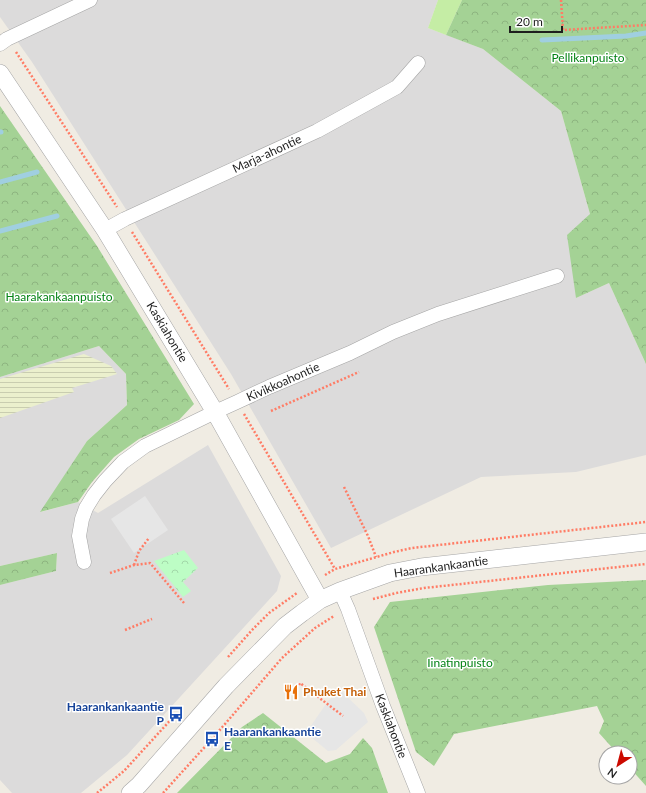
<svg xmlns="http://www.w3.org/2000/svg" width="646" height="793" viewBox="0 0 646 793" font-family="Lato,sans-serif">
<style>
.residential{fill:#dcdbdb}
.farmland{fill:url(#farmland-rules)}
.grass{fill:#c5eda5}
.forest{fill:url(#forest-crowns)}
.park{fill:url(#park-crowns)}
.parking{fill:#e6e6e6}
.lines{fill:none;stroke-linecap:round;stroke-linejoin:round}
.stream{stroke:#a0cfe0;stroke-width:5}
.minor-casing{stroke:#a5a5a5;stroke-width:15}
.tertiary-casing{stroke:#a5a5a5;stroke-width:18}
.path{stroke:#ff7c65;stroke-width:2.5;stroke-dasharray:2 2;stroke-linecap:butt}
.minor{stroke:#fff;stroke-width:14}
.tertiary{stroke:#fff;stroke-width:17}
.labels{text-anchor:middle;stroke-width:3;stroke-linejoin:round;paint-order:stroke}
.park-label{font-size:12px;fill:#048315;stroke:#fff}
.street-label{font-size:12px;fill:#1e1e1e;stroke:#fff}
.food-label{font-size:12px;font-weight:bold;fill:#c56008;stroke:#fff;text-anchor:start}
.transit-label{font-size:12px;font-weight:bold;fill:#164399;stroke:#fff;text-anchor:end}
</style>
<defs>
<pattern id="farmland-rules" width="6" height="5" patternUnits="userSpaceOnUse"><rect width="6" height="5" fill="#ebf0cd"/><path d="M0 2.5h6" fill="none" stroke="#c9cdb0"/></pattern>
<pattern id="forest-crowns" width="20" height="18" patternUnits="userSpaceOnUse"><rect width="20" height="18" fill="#a4d295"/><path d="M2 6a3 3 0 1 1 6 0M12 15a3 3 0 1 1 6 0" fill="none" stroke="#8db480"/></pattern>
<pattern id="park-crowns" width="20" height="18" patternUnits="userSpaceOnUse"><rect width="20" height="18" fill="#bdfdc5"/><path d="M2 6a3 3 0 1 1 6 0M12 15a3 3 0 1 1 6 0" fill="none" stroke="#a2d8a9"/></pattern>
</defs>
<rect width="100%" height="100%" fill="#f0ece3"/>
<path class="residential" d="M0 0H438L428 28 483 49 561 111 590 214 576 298 609 283 646 364V455L576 472 481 477 331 548 231 374 32 62 0 17Z
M99 346 126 374 127 405 87 441 41 512 78 502 98 513 208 445 281 576 277 591 127 755 81 793H12L0 780V585L56 571 57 553 0 566V377Z"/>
<path class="farmland" d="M84 354 111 366 117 374 72 388 74 392 0 418V379Z"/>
<path class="grass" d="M438 0H462L446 35 428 28Z"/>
<path class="forest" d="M462 0H646V364L609 283 576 298 567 235 590 214 561 111 483 49 446 35Z
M0 106 97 246 194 404 179 420 139 439 114 457 92 482 78 502 40 512 87 441 127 405 126 374 99 346 0 377Z
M57 553 56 571 0 585V566Z
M646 580V786L630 768V753H617L599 733 604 721 597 706 454 734 434 766 416 752 374 627 390 602 548 585Z
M263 713 326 763 350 754 363 738 372 748 388 793H177L242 727Z"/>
<path class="park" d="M184 550 198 568 183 582 191 591 183 597 154 561Z"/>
<path class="parking" d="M145 496 168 530 134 553 111 519Z
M341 691 364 713 368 722 336 750 328 751 306 733 328 701Z"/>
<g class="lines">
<path class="stream" d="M542 40 626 36 646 33
M0 132H1
M0 182 37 172
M0 231 57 216"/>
<g class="minor-casing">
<path id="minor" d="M0 44 7 39 90 0
M105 230 125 219 317 131 397 87 418 63
M84 562 79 536 82 519 86 508 94 495 105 481 123 462 145 446 215 412 237 402 269 387 350 353 393 332 438 314 557 276
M340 591 348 609 383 706 418 793"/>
</g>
<g class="tertiary-casing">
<path id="tertiary" d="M0 73 105 230 215 412 320 600
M130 793 139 785 226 686 285 626 302 613 320 600 340 591 390 573 421 567 646 542"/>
</g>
<path class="path" d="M561 0 563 30 646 25
M16 52 117 207
M132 232 229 389
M271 411 359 372
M244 414 335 569
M344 487 368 536 376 557
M134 565 139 551 149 538
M110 573 134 565 150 563 184 603
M325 575 335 569 394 552 412 548 646 522
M373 599 396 593 424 588 646 564
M125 630 152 619
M228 657 253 629 269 613 297 593
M299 685 300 683 343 716
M97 793 124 771 176 714
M163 793 212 739 282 658 315 628 334 616"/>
<use href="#minor" class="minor"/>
<use href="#tertiary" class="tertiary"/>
</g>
<defs>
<g id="restaurant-bare" transform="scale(1.2)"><path d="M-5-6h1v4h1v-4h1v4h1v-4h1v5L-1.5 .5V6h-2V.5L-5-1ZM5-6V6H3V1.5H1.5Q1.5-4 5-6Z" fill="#e8710a" stroke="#fff" stroke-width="2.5" paint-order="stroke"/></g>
<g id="bus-bare" transform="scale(1.2)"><path d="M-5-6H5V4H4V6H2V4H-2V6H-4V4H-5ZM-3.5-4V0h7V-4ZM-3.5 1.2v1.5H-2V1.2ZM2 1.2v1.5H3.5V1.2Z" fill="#1a4fb4" stroke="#fff" stroke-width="2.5" paint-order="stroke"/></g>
</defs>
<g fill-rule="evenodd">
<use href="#restaurant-bare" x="291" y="692"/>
<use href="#bus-bare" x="176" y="714"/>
<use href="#bus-bare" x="212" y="739"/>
</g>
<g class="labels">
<g class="park-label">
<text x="588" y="62">Pellikanpuisto</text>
<text x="59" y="301">Haarakankaanpuisto</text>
<text x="460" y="667">Iinatinpuisto</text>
</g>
<g class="street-label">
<text transform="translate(267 154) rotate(-25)" y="4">Marja-ahontie</text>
<text transform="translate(167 332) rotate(59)" y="4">Kaskiahontie</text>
<text transform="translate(283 382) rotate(-24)" y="4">Kivikkoahontie</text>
<text transform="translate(441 567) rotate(-8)" y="4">Haarankankaantie</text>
<text transform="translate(391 726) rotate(69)" y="4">Kaskiahontie</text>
</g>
<g class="food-label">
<text x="303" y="696">Phuket Thai</text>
</g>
<g class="transit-label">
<text x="164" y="711">Haarankankaantie<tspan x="164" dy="14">P</tspan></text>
<text x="224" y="736" text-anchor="start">Haarankankaantie<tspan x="224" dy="14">E</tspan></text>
</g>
</g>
<g transform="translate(618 765) rotate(216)"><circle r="19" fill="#ffffff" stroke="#a5a5a5"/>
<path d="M0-3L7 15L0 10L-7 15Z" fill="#cc0a00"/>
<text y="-6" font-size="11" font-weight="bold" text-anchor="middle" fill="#1e1e1e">N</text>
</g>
<path d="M510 26v6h52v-6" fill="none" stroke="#1e1e1e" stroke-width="2"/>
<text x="516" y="26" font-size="12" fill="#1e1e1e" stroke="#ffffff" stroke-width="3" paint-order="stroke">20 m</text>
</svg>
